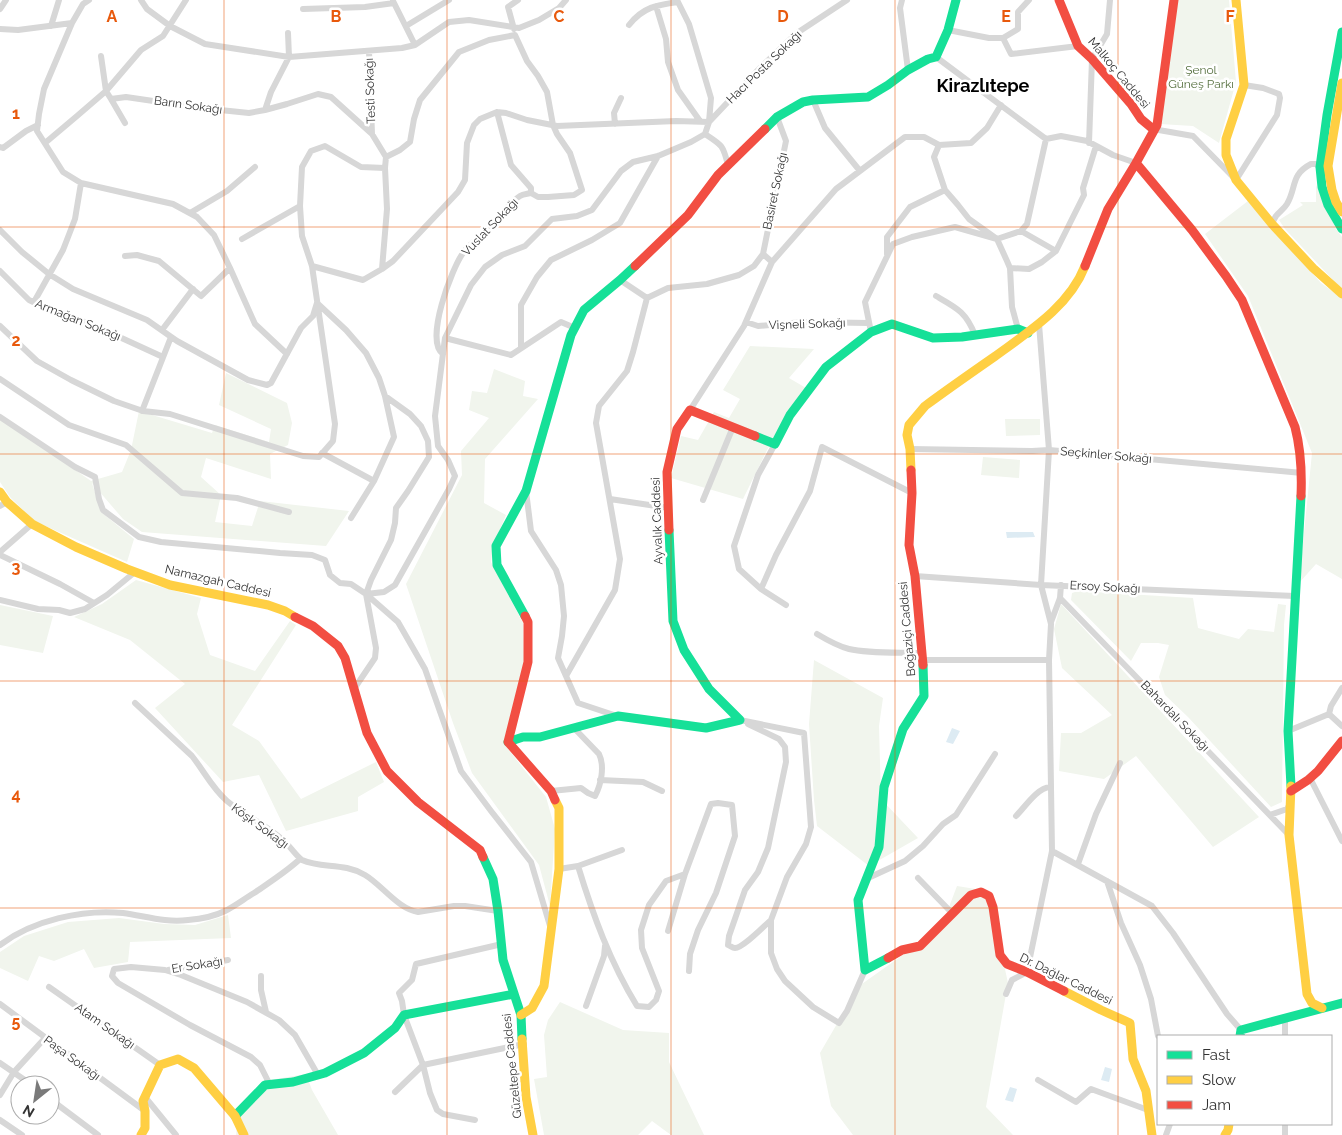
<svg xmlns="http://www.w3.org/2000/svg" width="1342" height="1135" viewBox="0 0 1342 1135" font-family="Raleway,sans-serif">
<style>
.green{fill:#f1f5ed}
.water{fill:#ddebf3}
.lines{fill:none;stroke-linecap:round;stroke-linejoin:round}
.street{stroke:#d7d7d7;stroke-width:6}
.fast{stroke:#16e098;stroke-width:9}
.slow{stroke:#ffcf43;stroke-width:9}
.jam{stroke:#f24e42;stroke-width:9}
.grid{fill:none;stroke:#e8590c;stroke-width:1;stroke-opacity:0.55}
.labels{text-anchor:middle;stroke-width:5;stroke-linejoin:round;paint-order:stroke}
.street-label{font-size:12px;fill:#333;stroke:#fff}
.park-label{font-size:12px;fill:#56703f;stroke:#fff}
.district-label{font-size:18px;font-weight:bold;fill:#000;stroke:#fff}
.grid-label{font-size:16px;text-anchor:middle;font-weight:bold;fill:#e8590c;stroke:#fff;stroke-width:5;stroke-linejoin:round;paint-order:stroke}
</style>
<rect width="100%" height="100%" fill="#fff"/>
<path class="green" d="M1178 0H1229L1236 82 1219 143 1193 126 1160 124Z
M1316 185 1336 229 1342 237V288L1335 282 1285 229 1279 220 1303 205 1300 202H1316Z
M1248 201 1321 283 1342 298V579L1316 564 1299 583 1312 453 1248 296 1205 234Z
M750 346 814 349 789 378 806 388 767 450 743 499 671 478 681 436 698 440 714 412 729 418 740 399 723 390Z
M494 369 525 381 523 396 538 399 485 459 484 503 506 515 493 546 491 562 523 623 524 661 504 744 546 797 555 829 550 906 539 865 472 773 453 723 406 584 462 475 461 451 489 418 469 410 472 391 487 393Z
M226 373 287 403 292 423 288 445 270 454 271 479 206 458 201 477 221 495 215 522 252 526 260 501 349 511 326 546 142 532 123 519 92 483 101 512 134 539 127 562 34 521 10 497 0 482V417L91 481 122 472 131 450 139 411 212 433 215 425 269 442 271 429 219 405Z
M1005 419H1040V435L1006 436Z
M983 457 1020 460 1019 478 981 475Z
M136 580 201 598 197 614 210 655 255 671 290 621 296 625 232 725 259 741 301 799 376 762 384 782 358 797V811L286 831 259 775 223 782 155 708 185 684 130 640 74 617 102 604Z
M1078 591 1193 598 1198 628 1239 639 1248 629 1274 632 1278 604 1286 605 1284 625 1282 802 1271 807 1188 717 1165 695 1159 677 1169 645 1158 643H1141L1131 661 1071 600 1072 593Z
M1061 604 1259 817 1213 847 1136 756 1104 779 1059 771 1061 733H1081L1112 715 1062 668 1054 629Z
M0 605 53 616 43 653 0 645Z
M814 660 883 698 879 726 881 799 918 838 869 866 817 826 814 800 809 724Z
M957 886 988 891 1008 983 986 1107 1013 1135H853L831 1106 820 1053 859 986 941 928Z
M228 915 231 938 130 942 128 962 94 968 84 949 54 961 39 956 28 981 0 968V952L24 936 68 922 119 918 164 924 195 925Z
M560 1002 623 1030 669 1033V1062L704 1135H671L652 1121 638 1135H544L534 1079 547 1077 544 1035 548 1020Z
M306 1074 312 1090 338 1135H236L239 1109 264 1081Z"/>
<path class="water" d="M1006 532H1033L1035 537 1007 538Z
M952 728 960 731 953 744 946 742Z
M1105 1067 1112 1069 1109 1082 1101 1080Z
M1010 1087 1017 1089 1013 1102 1005 1100Z"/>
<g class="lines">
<path class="street" d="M141 0 147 9 170 26 205 44 289 57 402 48 415 45 449 22 469 20 519 28 539 20 559 8 566 0
M902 0 900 8 908 70
M393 1 415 45
M656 6 666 39 668 62 678 90 700 121
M0 9 6 0
M303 9 365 7 394 3
M72 23 44 89 39 114 37 131 63 172 81 183 173 204 197 217 214 235 230 268 255 324 287 354
M51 26 59 0
M406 26 449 0
M0 29 18 30 72 23 83 4 89 0
M514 29 508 7 518 0
M948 30 989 38H1003L1018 29V12L1029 0
M1003 38 1011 54 1078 46
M369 51 372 134 386 157
M101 56 106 91 111 99 126 97 201 108 249 113 265 110 271 92 289 57 288 33
M936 57 1046 139 1061 136 1087 141 1113 155 1136 163
M111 99 125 123
M813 100 825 128 860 171
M265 110 287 104 318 94 331 97 372 134
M709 122 759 69 797 33 847 0
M615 124 614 113 621 98
M1153 129 1193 136 1236 180 1277 115 1280 98 1279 94 1263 88 1244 85
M705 134C722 145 723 145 728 165
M45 143 77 116 106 91 141 50 163 36 186 0
M1089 143 1092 59 1107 34 1110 0
M939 145 934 157 945 190 958 205 969 219 997 239 1007 261 1010 268 1012 307 1018 329
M0 147 3 148 26 131 38 125
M386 157 400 150 410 142 414 119 420 100 459 52 489 40 515 35 527 61 538 76 547 92 553 125 557 134 570 153 582 190 574 195 548 197H538L531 193V188L511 165 497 112
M190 213 227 191 255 167
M1272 224C1273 221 1274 219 1276 216 1279 212 1284 209 1287 204 1297 187 1290 175 1311 164H1316L1320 167
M0 230 22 252 49 274 73 289 147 320 177 341 248 380 267 385 271 383 301 328 313 316 317 303 346 330 366 353 379 378 385 396 410 414 421 426 428 441 429 457 408 491 396 508 395 523 391 540 371 580 366 594 376 648 375 658 354 689
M1021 231 1056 251
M242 239 300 206
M887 254V237L910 207 945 190
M125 256 137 255 159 261 201 296 230 268
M772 262 763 254 786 141 777 117
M312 266 363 280 382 269 393 261 458 192 465 180 467 143 474 125 480 119 497 112 506 113 527 120 557 126 676 121 709 122
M1010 268 1029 269 1042 262 1056 251 1084 195 1083 188 1096 146
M382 269 387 209 385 168
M0 271 29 300 54 312 91 324 163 357
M936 296C957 308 966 312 975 335
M647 298 668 288 707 284 739 275 754 266 763 254
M34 302 63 250 75 219 81 183
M746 322 758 326 803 322 869 323
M0 326 37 361 71 380 114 401 143 411 170 414 303 456 319 457 333 441 335 424 312 266 302 236 300 206 302 167 311 151 325 146 361 167 385 168 386 157
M162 330 193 289
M871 332 865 302 893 244 912 237 955 227 997 239 1021 231 1027 224 1046 139
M445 338 511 355 561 322 575 328
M521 348V305L537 277 551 260 592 240 620 223 658 156
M443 354C424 341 452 268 463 253 470 243 480 238 489 230 500 219 507 204 520 196 523 194 527 194 531 193
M0 379 69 425 126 445 182 493 237 498 289 512
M690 410 744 326 772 262 836 189 905 137H924L939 145 971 143 987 128 1001 105
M142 411 171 337
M0 417 75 467 95 477 99 499 103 510 139 537 161 542 280 553 312 555 325 560 330 575 340 583 351 584 366 594 398 622 425 669 461 771 491 811 531 862 550 926
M775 444 758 475 734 546 739 569 761 589 786 605
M910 449 1032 451 1049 450 1302 473
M322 453 374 481
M526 491 531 531 556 570 561 585 564 616 562 636 558 658 578 703 617 716
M610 499 669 508
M703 500 733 427
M0 506 7 502
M351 518 374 481 394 437 385 396
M0 552 32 524
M0 555 60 584 94 603
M915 576 1041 585 1295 596
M761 589 776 555 810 491 822 447 912 493
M366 594 384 592 395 585 449 489 455 476 448 460 438 446 435 416 445 338 471 285 485 267 502 255 525 246 552 219 577 216 592 210 621 171 633 162 658 156 691 142 705 134 709 122 711 98 689 24 678 2C657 5 643 7 629 25
M1060 598 1289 835
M0 600 38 609 59 610 70 613 85 609 107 595 135 572
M1051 622 1060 598 1061 585
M817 634C827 640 837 646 849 649 870 654 900 652 923 653
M923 660H1049
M566 676 615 590 620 559 596 423 599 406 627 371 633 352 647 298 620 280
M135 703 192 756C204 771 212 788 227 801 245 816 267 825 284 841 289 845 297 857 302 860 322 869 343 862 365 875 382 885 398 909 418 912L454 906H465L498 911
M1329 714 1331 706 1342 688
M740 720 804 733 811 827 806 844 787 877 771 920V953L777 969 785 981 813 1007 839 1023 847 1011 865 970
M748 724 779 739 785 747 786 762 768 848 758 872 745 890 729 936 728 945C731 946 732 948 735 948 743 948 764 926 771 920
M1288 731 1329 714 1342 726
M1310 778 1342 841
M600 780 643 782 662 791
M551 791 581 788 588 793 595 796C601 785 605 766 599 754L574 728
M1270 815 1287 809 1290 804
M1016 816C1025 807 1037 788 1050 787
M1052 851 1152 906 1173 933 1227 1014 1241 1030
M1078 864 1096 814 1120 763
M578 866 622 850
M559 869 578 866C593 915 610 962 637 1006L649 1007 656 1000 659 991 642 948 641 930 649 905 666 881 685 874
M918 878 952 913
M866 879 905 861 923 846 943 824 956 815 995 754
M1107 881 1121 923 1140 965 1151 999 1158 1036
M668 931 685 874 711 804 718 803 732 805 735 836 716 893 698 930 690 954 689 971
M0 945C33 920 83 909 123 913 145 916 166 923 188 920 200 919 213 917 225 911 235 906 244 899 254 893 270 882 286 872 300 859
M168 970 228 960
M261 976V990L266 1012
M49 987 160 1065
M1006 994 1012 980 1027 972 1052 851 1049 660 1051 624 1041 585 1049 450 1039 324
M0 1004 145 1111
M586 1006 604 956 605 946
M1285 1036V1019
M0 1063 32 1085
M1038 1080 1076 1102 1091 1089 1148 1110
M270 1085 260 1065 251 1057 190 1025 118 983 112 976 114 969 131 967 165 970 181 975 247 1002 279 1020 295 1035 318 1075
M395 1092 423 1065 524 1044
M0 1095 14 1072 45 1038
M145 1097 176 1135
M50 1099 98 1135
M0 1120 22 1135
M475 1120 443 1114 437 1110 430 1093 423 1065 404 1015 402 1001 399 993 412 980 416 964 502 944
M1166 1135 1170 1124
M1285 1135V1124"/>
<path class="fast" d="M1342 32 1327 115 1320 167 1322 187 1328 205 1342 229
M765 129 777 117 803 102 813 100 868 97 888 85 908 70 928 59 936 57 948 30 956 0
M755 436 775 444 790 415 826 367 871 332 892 324 933 338 962 337 1018 329 1028 333
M669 530 673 621 684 650 709 689 740 720
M525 616 497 565 496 546 526 491 571 335 584 310 620 280 635 266
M508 742 523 737H540L618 716 706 728 740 720
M1291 786 1288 731 1301 496
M483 857 493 879 498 911 503 960 521 1015 522 1039
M888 958 865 970 858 900 879 847 884 787 903 729 924 696 923 665
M1240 1036 1241 1030 1342 1003
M235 1116 265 1085 293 1082 325 1073 364 1053 395 1028 404 1015 514 994"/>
<path class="slow" d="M1236 0 1244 85 1226 139V155L1236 180 1272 224 1313 268 1342 294
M1342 83 1328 166 1332 190 1336 202 1342 212
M911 470 910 449 907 435 909 425 925 406C948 389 971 373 994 357 1028 332 1069 307 1085 266
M0 492 7 502 32 524 76 547 127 569 170 585 268 605 285 611 295 617
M1291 786 1289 835 1307 994 1312 1003 1322 1008
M1064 991 1101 1010 1130 1023 1133 1059 1146 1091 1152 1135
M521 1015 532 1008 544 986 559 869V808L555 800
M522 1039 526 1097 533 1135
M141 1135 145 1128V1111L143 1101 160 1065 178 1059 194 1068 235 1116 244 1135
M1225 1135 1228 1130 1229 1124"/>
<path class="jam" d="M1059 0 1078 46 1092 59 1131 104 1141 119 1153 129
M1136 163 1192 230 1226 276 1242 300 1295 427C1301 450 1302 472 1301 496
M635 266 688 215 718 175 765 129
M1085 266 1108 209 1136 163 1157 125 1174 0
M911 470 912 493 909 545 915 576 923 665
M669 530 667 472 677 429 690 410 755 436
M525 616 528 622V662L508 742 551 791 555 800
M295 617 313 626 338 646 345 658 367 733 387 771 418 802 480 850 483 857
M1291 791 1308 780 1318 771 1342 741
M888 958 902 950 920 946 971 895 981 892 989 896 993 907 1000 955 1007 964 1027 972 1064 991"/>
</g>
<path class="grid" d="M224 0V1135M447 0V1135M671 0V1135M895 0V1135M1118 0V1135M0 227H1342M0 454H1342M0 681H1342M0 908H1342"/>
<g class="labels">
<g class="street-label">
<text transform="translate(764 67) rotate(-44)" y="4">Hacı Posta Sokağı</text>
<text transform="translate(1119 73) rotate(50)" y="4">Malkoç Caddesi</text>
<text transform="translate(370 91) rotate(-92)" y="4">Testi Sokağı</text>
<text transform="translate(188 105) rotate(8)" y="4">Barın Sokağı</text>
<text transform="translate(775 191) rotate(-78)" y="4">Basiret Sokağı</text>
<text transform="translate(490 227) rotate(-46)" y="4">Vuslat Sokağı</text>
<text transform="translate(78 320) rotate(22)" y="4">Armağan Sokağı</text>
<text transform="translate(807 324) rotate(-2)" y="4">Vişneli Sokağı</text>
<text transform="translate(1106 455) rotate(5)" y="4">Seçkinler Sokağı</text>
<text transform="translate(657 521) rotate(-92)" y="4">Ayvalık Caddesi</text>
<text transform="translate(218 581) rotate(13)" y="4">Namazgah Caddesi</text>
<text transform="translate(1105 587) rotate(3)" y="4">Ersoy Sokağı</text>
<text transform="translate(907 629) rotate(-95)" y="4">Boğaziçi Caddesi</text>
<text transform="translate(1175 716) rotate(46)" y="4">Bahardalı Sokağı</text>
<text transform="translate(260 826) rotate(36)" y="4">Köşk Sokağı</text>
<text transform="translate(197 965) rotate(-9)" y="4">Er Sokağı</text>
<text transform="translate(1066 979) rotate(26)" y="4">Dr. Dağlar Caddesi</text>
<text transform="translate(105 1026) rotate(35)" y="4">Atam Sokağı</text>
<text transform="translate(72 1058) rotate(36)" y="4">Paşa Sokağı</text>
<text transform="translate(512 1066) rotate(-96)" y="4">Güzeltepe Caddesi</text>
</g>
<g class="park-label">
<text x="1201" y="74">Şenol<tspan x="1201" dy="14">Güneş Parkı</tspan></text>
</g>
<g class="district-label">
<text x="983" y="92">Kirazlıtepe</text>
</g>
</g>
<g class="grid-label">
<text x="112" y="22">A</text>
<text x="336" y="22">B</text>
<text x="559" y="22">C</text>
<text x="783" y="22">D</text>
<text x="1006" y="22">E</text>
<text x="1230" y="22">F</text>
<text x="16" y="119">1</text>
<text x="16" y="346">2</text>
<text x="16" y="573">3</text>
<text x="16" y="800">4</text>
<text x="16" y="1027">5</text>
</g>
<rect x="1157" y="1035" width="175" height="90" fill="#ffffff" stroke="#adadad"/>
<rect x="1167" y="1051" width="25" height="8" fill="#16e098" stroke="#adadad"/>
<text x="1202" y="1060" font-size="15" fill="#333333">Fast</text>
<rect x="1167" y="1076" width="25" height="8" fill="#ffcf43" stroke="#adadad"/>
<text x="1202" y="1085" font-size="15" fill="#333333">Slow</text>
<rect x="1167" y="1101" width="25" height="8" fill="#f24e42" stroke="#adadad"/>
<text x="1202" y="1110" font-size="15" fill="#333333">Jam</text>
<g transform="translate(35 1100) rotate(210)"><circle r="24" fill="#ffffff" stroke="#adadad"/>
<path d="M0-4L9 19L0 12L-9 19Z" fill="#7a7a7a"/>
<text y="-8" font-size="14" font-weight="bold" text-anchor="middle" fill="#333333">N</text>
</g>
</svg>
